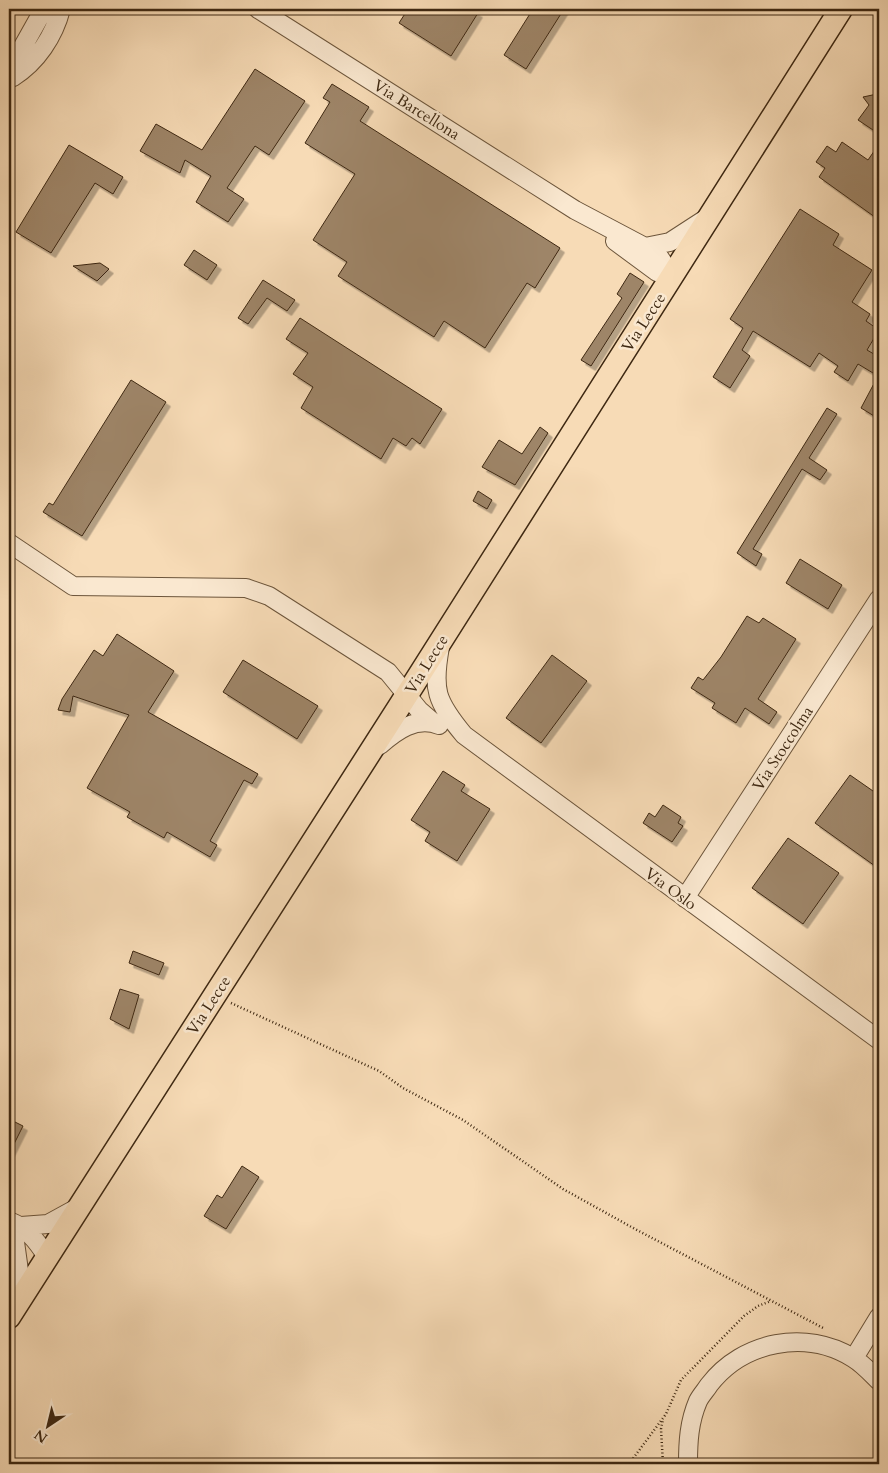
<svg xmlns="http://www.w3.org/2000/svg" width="888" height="1473" viewBox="0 0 888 1473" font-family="Cardo,serif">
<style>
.building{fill:#9e8567;stroke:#3e2812;filter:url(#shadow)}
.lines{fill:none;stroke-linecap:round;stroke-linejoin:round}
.minor-casing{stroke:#6c553b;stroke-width:20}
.major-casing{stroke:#3e2812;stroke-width:25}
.path{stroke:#3e2812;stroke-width:2.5;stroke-dasharray:1 2.5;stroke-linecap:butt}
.minor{stroke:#fae8d0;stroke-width:18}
.major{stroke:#f7dbb6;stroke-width:22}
.labels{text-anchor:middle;stroke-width:5;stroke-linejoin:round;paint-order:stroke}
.street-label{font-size:16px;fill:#3e2812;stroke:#fae8d0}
</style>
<defs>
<filter id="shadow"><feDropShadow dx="4.5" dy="4.5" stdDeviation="0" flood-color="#0004"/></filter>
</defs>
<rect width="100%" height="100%" fill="#f7dbb6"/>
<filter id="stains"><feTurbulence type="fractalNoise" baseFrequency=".004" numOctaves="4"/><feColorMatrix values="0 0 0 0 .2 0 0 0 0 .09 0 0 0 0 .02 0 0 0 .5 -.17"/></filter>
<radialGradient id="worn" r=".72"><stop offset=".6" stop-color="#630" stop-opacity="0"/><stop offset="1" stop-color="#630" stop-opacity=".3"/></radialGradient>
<path class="building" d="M408 9H470L478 13 451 56 399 23Z
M533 9H564L526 69 504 55Z
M255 69 305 101 269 155 255 146 227 188 244 199 228 222 196 202 211 176 185 160 180 173 140 151 156 124 202 150Z
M332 84 369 107 360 121 560 248 535 288 527 283 485 348 444 321 434 337 338 276 347 262 313 240 355 174 305 143 330 102 323 98Z
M879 90V134L858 120 869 105 863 97 877 94Z
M842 142 868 160 879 144V220L819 177 825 168 816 162 827 146 836 152Z
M69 145 123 177 113 194 95 183 51 253 16 232Z
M800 209 839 234 833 245 872 270 852 302 870 314 866 321 879 330 867 350 879 357V419L861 408 878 376 858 364 848 381 834 372 838 366 819 353 810 367 753 331 742 350 750 356 730 388 713 377 743 328 730 319Z
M194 250 217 265 207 280 184 265Z
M100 263 109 269 97 281 73 266Z
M630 273 644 282 591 366 581 360 622 298 617 294Z
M263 280 295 300 287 311 267 298 248 324 238 318Z
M300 318 442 409 420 444 412 438 406 446 393 438 381 459 301 408 313 387 293 374 308 353 286 339Z
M131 380 166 402 82 536 43 512 49 503 53 505Z
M827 408 837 414 809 458 827 470 820 480 802 469 753 549 762 554 756 566 737 553Z
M540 427 548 433 515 485 482 467 499 440 522 454Z
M478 491 492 500 487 509 473 501Z
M800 559 842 585 828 609 786 583Z
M747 616 759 623 763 618 796 639 758 699 777 712 769 724 745 708 736 723 712 708 715 703 691 688 698 677 703 680 721 657Z
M117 634 174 671 148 712 258 774 252 784 244 780 210 841 217 845 210 857 167 832 164 838 127 817 130 812 87 788 129 715 73 696 70 712 58 710 62 699 94 650 103 656Z
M552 655 587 681 541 743 506 718Z
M243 660 318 706 297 739 223 692Z
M443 771 465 785 461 791 490 809 457 861 425 841 430 832 411 820Z
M850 775 873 791 879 781V860L875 866 815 823Z
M663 805 681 817 678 823 683 826 672 842 643 823 649 813 655 817Z
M788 838 839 873 803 924 752 888Z
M133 951 164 963 159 975 129 963Z
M120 989 139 995 129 1029 110 1019Z
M9 1119 23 1126 9 1154Z
M242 1166 259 1177 226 1229 204 1216 217 1195 222 1198Z"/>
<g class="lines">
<g class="minor-casing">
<path id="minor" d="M258 9 575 210 645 247 658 255 672 276
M9 60 21 50 44 9
M9 76 13 77C37 62 54 36 61 9
M615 241 657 272 672 276
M645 247 670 242 707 218
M9 543 73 586 246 588 269 596 388 672 419 710 434 723
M440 647C432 690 436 701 464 735L879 1040
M380 745C396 731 416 716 439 725
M685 898 879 599
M9 1221C27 1228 37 1241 47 1257
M21 1226 48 1224 79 1207
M15 1242 20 1278 17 1301
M854 1358 879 1317
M688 1464C688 1442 689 1422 698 1401 701 1395 706 1390 709 1385 743 1341 806 1329 853 1358 863 1364 871 1373 879 1381"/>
</g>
<g class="major-casing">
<path id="major" d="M9 1317 408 693 841 9"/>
</g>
<path class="path" d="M231 1003 379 1071 403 1088 463 1120 563 1189 635 1229 825 1329
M629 1464 666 1414 681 1380 744 1316 758 1306 771 1301
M663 1464 661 1429 663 1419"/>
<use href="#minor" class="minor"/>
<use href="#major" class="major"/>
</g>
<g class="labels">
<g class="street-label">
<text transform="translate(417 109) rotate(32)" y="6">Via Barcellona</text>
<text transform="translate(643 322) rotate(-57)" y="6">Via Lecce</text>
<text transform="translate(426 664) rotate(-58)" y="6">Via Lecce</text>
<text transform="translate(782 748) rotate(-57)" y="6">Via Stoccolma</text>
<text transform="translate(671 888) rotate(36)" y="6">Via Oslo</text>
<text transform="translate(208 1005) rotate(-57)" y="6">Via Lecce</text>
</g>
</g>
<rect width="888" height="1473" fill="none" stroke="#f7dbb6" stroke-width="30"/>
<rect x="10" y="10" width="868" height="1453" fill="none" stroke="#3e2812" stroke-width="2.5"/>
<rect x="15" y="15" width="858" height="1443" fill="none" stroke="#3e2812"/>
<g transform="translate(48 1426) rotate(215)" stroke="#fae8d0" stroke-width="4" paint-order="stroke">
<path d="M0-4L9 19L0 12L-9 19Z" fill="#3e2812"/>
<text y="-8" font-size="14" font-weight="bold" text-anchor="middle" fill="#3e2812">N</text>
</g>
<rect width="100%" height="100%" filter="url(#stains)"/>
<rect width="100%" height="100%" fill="url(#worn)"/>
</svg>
